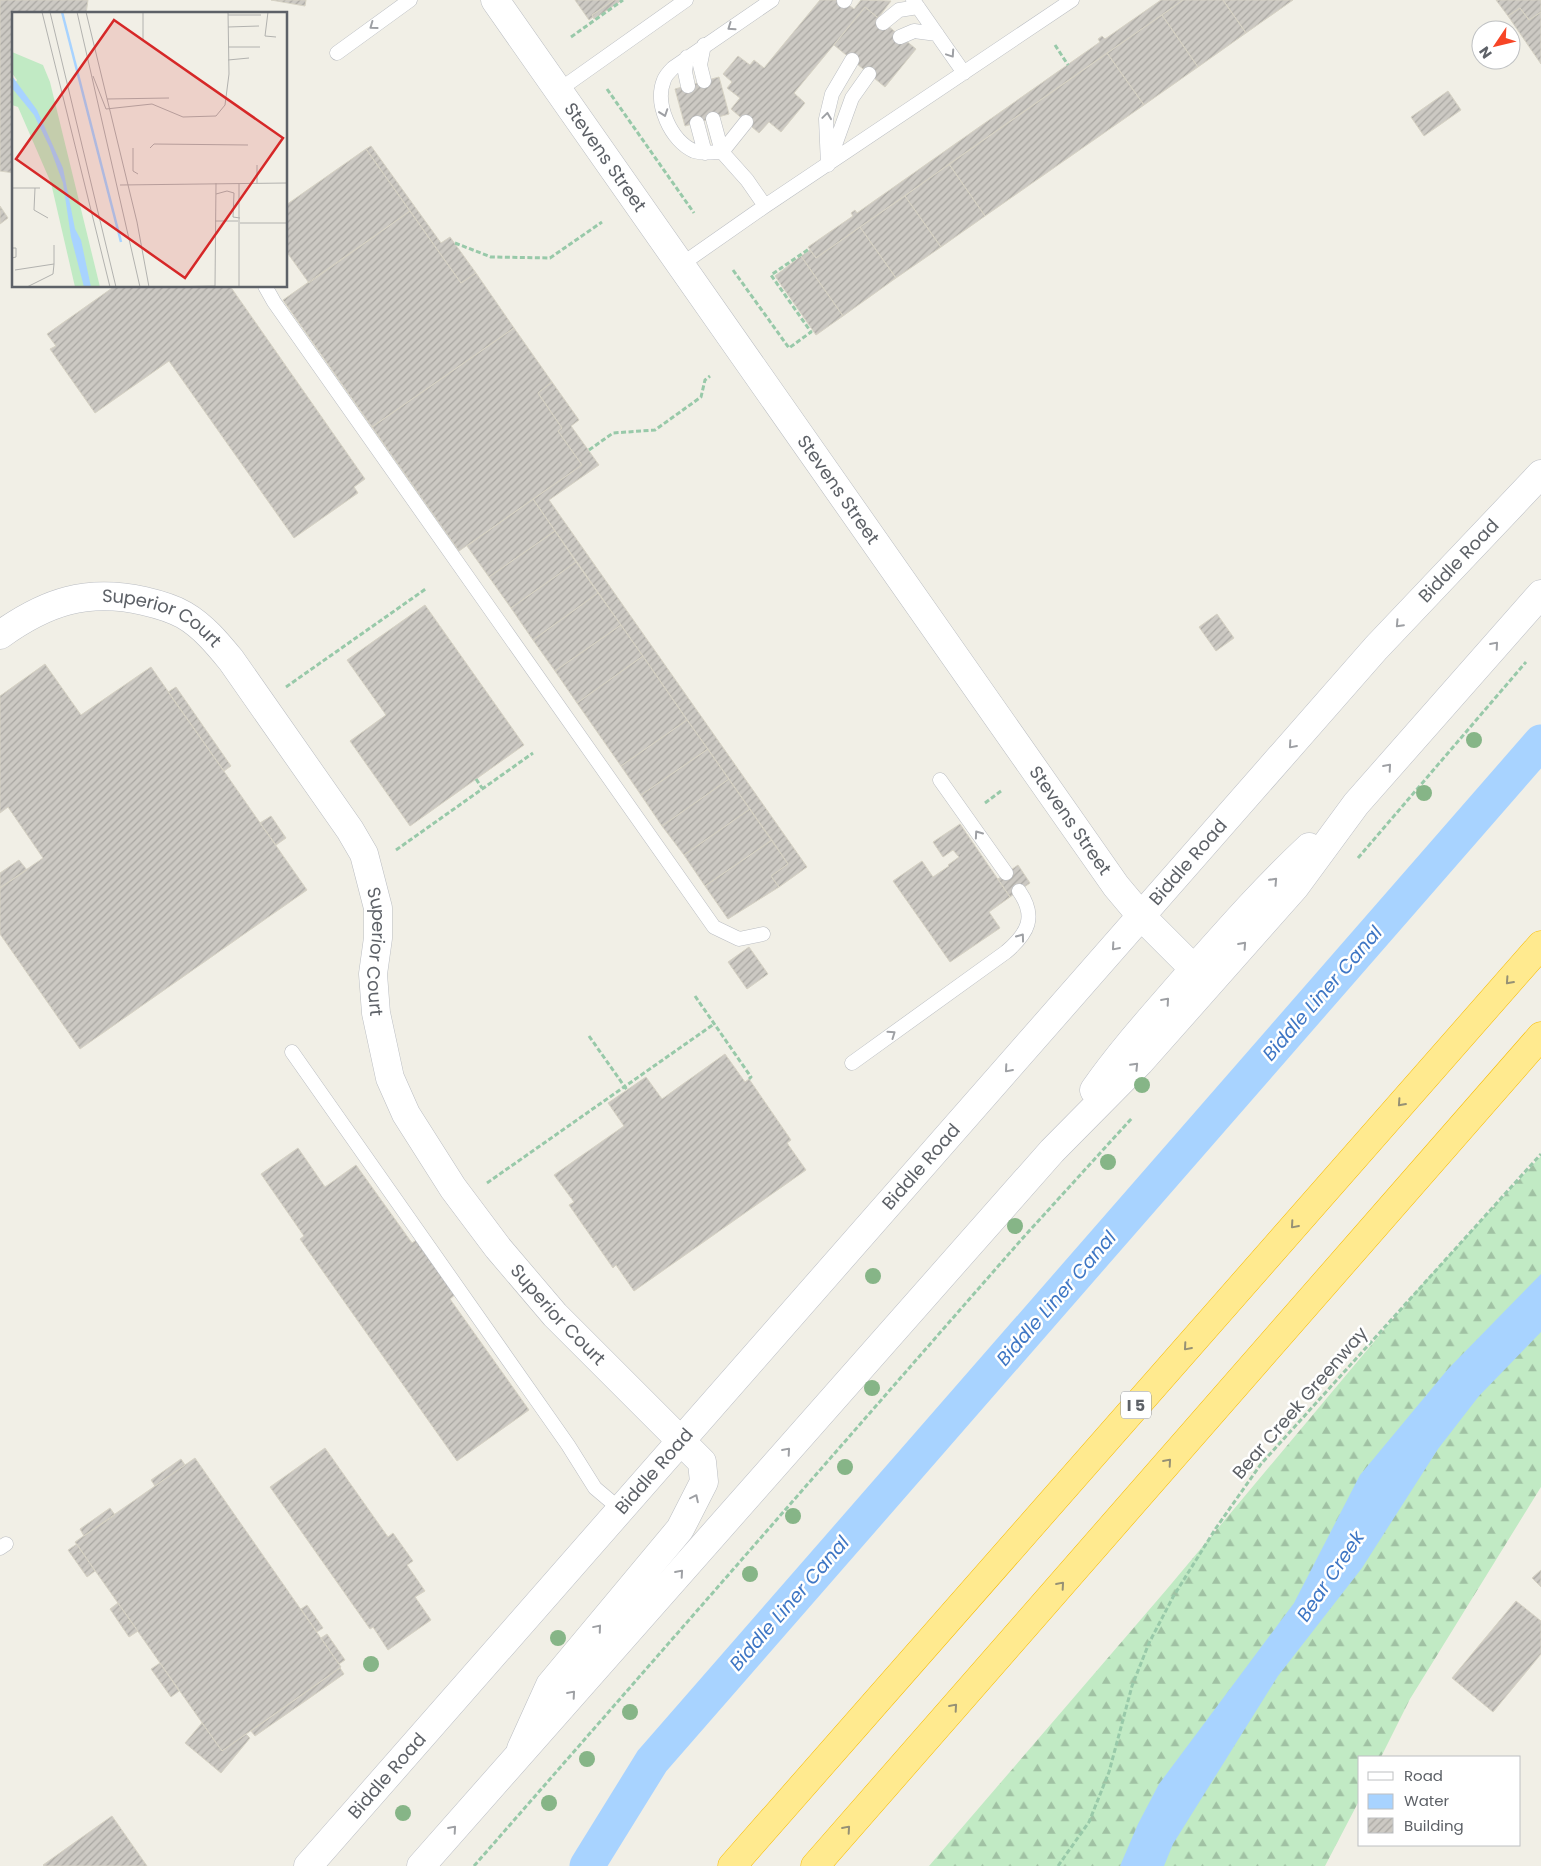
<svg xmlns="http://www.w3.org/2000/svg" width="1541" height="1866" viewBox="0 0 1541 1866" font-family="Poppins,sans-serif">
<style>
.forest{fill:url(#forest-firs)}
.water{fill:#a8d3ff}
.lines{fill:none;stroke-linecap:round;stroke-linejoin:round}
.canal{stroke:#a8d3ff;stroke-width:35}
.building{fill:url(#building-hatch);stroke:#d6d2c4}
.service-casing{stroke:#babdc2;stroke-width:15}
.minor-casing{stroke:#babdc2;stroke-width:29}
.tertiary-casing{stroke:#babdc2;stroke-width:29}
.secondary-casing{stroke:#bbbec5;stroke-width:29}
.motorway-casing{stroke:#f7bb00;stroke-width:29}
.path{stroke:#98c9a9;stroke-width:3;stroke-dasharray:5 2.5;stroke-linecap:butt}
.service{stroke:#fff;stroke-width:14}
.minor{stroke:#fff;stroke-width:28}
.tertiary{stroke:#fff;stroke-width:28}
.secondary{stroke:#fff;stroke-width:28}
.motorway{stroke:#ffea8f;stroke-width:28}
.tree{fill:#86b587}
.oneway{stroke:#9ea0a4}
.oneway2{stroke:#969175}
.labels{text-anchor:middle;stroke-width:5;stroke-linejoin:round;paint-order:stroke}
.shield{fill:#fff;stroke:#8e9095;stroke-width:1}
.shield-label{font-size:16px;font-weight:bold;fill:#5d6167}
.street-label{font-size:18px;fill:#5d6167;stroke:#fff}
.water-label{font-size:19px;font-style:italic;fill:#3e76c4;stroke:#fff}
.inset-river{fill:none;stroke:#a8d3ff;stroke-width:2.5}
.inset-road{fill:none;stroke:#b2b2af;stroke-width:1}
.view{fill:#d62828;fill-opacity:0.15;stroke:#d62828;stroke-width:2.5}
.inset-edge{fill:none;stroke:#5d6167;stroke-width:2.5}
</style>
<defs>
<pattern id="forest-firs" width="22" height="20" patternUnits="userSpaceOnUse" patternTransform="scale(1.25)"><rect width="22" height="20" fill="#c1eac4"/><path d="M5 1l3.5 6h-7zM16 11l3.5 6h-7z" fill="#a0c1a3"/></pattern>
<pattern id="building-hatch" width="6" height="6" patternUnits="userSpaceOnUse" patternTransform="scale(1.25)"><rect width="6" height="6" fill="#ccc9c3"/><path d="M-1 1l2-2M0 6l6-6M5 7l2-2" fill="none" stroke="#a9a7a2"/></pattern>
</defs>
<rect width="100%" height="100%" fill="#f1efe6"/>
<path class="forest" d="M1541 1156V1487L1410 1699 1381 1757H1360V1799L1325 1866H929L1167 1589 1419 1288Z"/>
<path class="water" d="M1541 1274V1332L1479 1396 1438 1449 1362 1568 1278 1676 1173 1844 1164 1866H1120L1138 1824 1159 1784 1294 1603 1360 1475 1448 1369Z"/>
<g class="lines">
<path class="canal" d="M587 1866 652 1761 1541 742"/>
</g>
<path class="building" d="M0 0H88L86 14H14V173L0 171Z
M271 0H306L305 6Z
M575 0H614L592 15 593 17 589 20Z
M614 0H622L594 19 592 15Z
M820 0H842L854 9 861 0 891 1 878 18 865 7 794 93 805 103 781 132 769 122 759 133 731 109 740 98 727 88 732 82 723 74 738 56 750 65 754 60 764 68Z
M1161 0H1183L816 258 808 247 853 216 851 213 855 210 857 213 1100 42 1098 39 1102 36 1105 39Z
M1183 0H1223L1246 33 1198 67 1162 15Z
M1223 0H1293L1246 33Z
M1496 0H1541V12L1529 20 1520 8 1508 16Z
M865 7 916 49 885 87 834 45Z
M1520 8 1529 20 1541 12V64L1508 16Z
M1162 15 1198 67 1144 105 1107 53Z
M1107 53 1144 105 985 216 949 164Z
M719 77 729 114 685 126 675 89Z
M1448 91 1461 110 1424 136 1411 117Z
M371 146 441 243 450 237 476 273 461 283 366 149Z
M366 149 410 211 309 283 286 251V205Z
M949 164 985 216 941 247 905 196Z
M905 196 941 247 896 278 860 227Z
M0 206 8 218 0 224Z
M410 211 461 283 476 273 514 328 372 427 283 300Z
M860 227 896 278 843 316 801 256 810 250 816 258Z
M801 256 843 316 816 335 775 276Z
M115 286H230L365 479 354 487 358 493 294 538 169 361 95 413 50 349 56 346 47 334Z
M514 328 552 382 538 393 562 428 558 431 582 465 459 551 372 427Z
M552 382 579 420 571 426 599 465 549 500 807 867 779 887 771 876 788 864 533 499 582 465 558 431 562 428 538 393Z
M533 499 555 531 489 577 467 546Z
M555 531 576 562 511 608 489 577Z
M576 562 598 593 533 640 511 608Z
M598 593 621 625 555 671 533 640Z
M425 605 524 745 410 826 350 741 386 715 347 660Z
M1217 614 1234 638 1216 651 1199 627Z
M621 625 643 656 577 703 555 671Z
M643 656 687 720 621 766 577 703Z
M45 664 81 715 151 667 307 890 80 1049 0 934V888L43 858 8 807 0 813V696Z
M176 687 231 766 224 771 168 692Z
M687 720 708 749 641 795 621 766Z
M708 749 729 779 662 826 641 795Z
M729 779 750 809 684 855 662 826Z
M750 809 772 840 705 886 684 855Z
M271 816 286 838 276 845 260 823Z
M960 824 1010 897 989 912 1000 928 950 962 893 881 922 861 933 877 949 866 948 865 959 857 953 850 943 857 933 842Z
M772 840 788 864 771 876 779 887 728 919 705 886Z
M19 860 27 870 0 888V873Z
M1018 865 1030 883 1010 897 998 879Z
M749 947 768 974 747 989 728 962Z
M725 1054 745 1082 749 1079 791 1140 787 1143 806 1170 634 1291 616 1265 613 1268 569 1205 574 1202 554 1175 624 1126 608 1103 646 1077 662 1099Z
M298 1148 325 1187 356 1165 412 1243 418 1239 456 1294 450 1299 529 1410 457 1461 300 1239 304 1236 261 1174Z
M325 1448 388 1537 393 1533 413 1561 407 1565 425 1591 415 1597 431 1620 388 1650 373 1627 370 1629 270 1487Z
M195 1458 341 1667 222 1751 75 1542Z
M181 1459 185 1465 155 1486 151 1480Z
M110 1508 115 1515 84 1536 80 1529Z
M77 1544 95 1571 87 1577 68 1550Z
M1541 1570V1587L1532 1578Z
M1516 1601 1541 1621V1654L1493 1712 1452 1678Z
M118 1603 138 1631 129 1637 110 1609Z
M307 1605 323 1628 317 1632 301 1609Z
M327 1634 345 1660 339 1664 321 1638Z
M160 1663 179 1691 171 1697 151 1669Z
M340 1668 344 1674 255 1736 251 1731Z
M202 1723 222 1751 246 1734 250 1738 221 1773 185 1743Z
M112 1816 147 1866H44L43 1865Z"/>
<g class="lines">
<g class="service-casing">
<path id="service" d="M913 0 964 73
M844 1 845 0
M883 23 899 10 918 7
M900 37 914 31 937 34
M337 53 410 0
M687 57 685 72 688 86
M704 81 700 65 704 45
M559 90 686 0
M713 119 722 152
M697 123 705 153
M722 152 746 122
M830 159 852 98 869 74
M828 165 826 119 832 94 852 60
M765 206 747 180 722 152C713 152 703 154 694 151 671 141 654 104 664 80 665 76 670 71 673 68L772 0
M682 264 765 206 1072 0
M265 286 274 302 714 927 739 939 763 934
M940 780 1006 873
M292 1052 568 1445 595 1488 621 1510
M852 1063 1006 952C1028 933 1037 917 1019 891
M0 1548 6 1544"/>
</g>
<g class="minor-casing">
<g id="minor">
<path id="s1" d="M0 635C46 602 87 588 144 601 157 604 172 608 184 615 203 626 217 643 231 660L350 830 364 854 378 908V938L373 974 376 1013 390 1078 406 1114 453 1188 498 1248 555 1315 702 1462 704 1482 680 1529 550 1685 521 1749"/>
</g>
</g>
<g class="tertiary-casing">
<g id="tertiary">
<path id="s2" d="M495 0 1116 886 1142 917 1194 969"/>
</g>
</g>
<g class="secondary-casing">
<g id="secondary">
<path d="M1094 1090C1122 1050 1154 1015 1186 978 1226 933 1265 888 1309 847"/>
<path id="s3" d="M308 1866 1376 648 1541 474"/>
<path d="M421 1866 1052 1151 1140 1062 1295 887 1356 804 1541 594"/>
</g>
</g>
<g class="motorway-casing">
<path id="motorway" d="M732 1866 1541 945
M815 1866 1541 1036"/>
</g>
<path class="path" d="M571 37 623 0
M1055 45 1068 65
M607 89 694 213
M455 243 491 257 550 258 602 222
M733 270 789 348 811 332 771 275 809 249
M589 450 613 433 655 430 701 397 705 380 710 376
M286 687 427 588
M476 779 482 788
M985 803 1001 791
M396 850 533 753
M1358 858 1526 662
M695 996 751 1077 749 1079
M589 1036 627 1090
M487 1183 714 1024
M474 1866 1021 1240 1132 1118
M1058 1866 1089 1822 1109 1772 1132 1686 1149 1643 1173 1597 1216 1528 1261 1464 1541 1154"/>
<use href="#service" class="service"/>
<use href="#minor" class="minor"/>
<use href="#tertiary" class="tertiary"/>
<use href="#secondary" class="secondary"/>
<use href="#motorway" class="motorway"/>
</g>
<g class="tree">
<circle cx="1474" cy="740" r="8"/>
<circle cx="1424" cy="793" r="8"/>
<circle cx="1142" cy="1085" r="8"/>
<circle cx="1108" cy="1162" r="8"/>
<circle cx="1015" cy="1226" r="8"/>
<circle cx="873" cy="1276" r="8"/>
<circle cx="872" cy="1388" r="8"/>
<circle cx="845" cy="1467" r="8"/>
<circle cx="793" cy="1516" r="8"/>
<circle cx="750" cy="1574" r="8"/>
<circle cx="558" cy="1638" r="8"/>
<circle cx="371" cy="1664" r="8"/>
<circle cx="630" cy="1712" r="8"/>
<circle cx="587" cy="1759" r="8"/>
<circle cx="549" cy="1803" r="8"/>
<circle cx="403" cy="1813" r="8"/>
</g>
<defs><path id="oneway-chevron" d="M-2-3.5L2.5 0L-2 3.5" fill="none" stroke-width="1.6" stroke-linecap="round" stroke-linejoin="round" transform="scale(1.25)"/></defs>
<g class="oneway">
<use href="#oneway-chevron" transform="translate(373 26) rotate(144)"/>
<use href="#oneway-chevron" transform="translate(731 27) rotate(145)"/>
<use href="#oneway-chevron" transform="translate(951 54) rotate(56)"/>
<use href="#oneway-chevron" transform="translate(664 113) rotate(71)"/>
<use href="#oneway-chevron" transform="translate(827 116) rotate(-82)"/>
<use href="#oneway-chevron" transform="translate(1399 624) rotate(133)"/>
<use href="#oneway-chevron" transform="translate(1495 645) rotate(-49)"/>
<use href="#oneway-chevron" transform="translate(1292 745) rotate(131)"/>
<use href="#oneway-chevron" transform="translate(1388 767) rotate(-49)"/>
<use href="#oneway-chevron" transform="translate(978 834) rotate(-125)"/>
<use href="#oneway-chevron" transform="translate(1274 881) rotate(-47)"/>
<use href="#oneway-chevron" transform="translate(1021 937) rotate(-54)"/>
<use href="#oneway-chevron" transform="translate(1243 945) rotate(-48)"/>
<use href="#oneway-chevron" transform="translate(1115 947) rotate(131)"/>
<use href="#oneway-chevron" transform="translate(1166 1001) rotate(-49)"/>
<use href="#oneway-chevron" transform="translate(892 1034) rotate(-35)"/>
<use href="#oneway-chevron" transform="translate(1135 1066) rotate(-46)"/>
<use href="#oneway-chevron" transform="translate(1008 1069) rotate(131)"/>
<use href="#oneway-chevron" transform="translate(787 1451) rotate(-49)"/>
<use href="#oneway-chevron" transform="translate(695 1498) rotate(-64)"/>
<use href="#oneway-chevron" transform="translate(680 1573) rotate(-49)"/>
<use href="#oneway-chevron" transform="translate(598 1628) rotate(-50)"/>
<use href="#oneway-chevron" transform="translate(572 1694) rotate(-49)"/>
<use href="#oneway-chevron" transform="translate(453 1829) rotate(-49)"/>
</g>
<g class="oneway2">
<use href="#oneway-chevron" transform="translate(1509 981) rotate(132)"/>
<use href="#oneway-chevron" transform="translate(1401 1103) rotate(132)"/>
<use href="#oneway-chevron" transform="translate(1294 1225) rotate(131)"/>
<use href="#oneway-chevron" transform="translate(1187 1347) rotate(131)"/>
<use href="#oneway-chevron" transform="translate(1168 1462) rotate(-49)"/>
<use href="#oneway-chevron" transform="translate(1061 1585) rotate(-49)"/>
<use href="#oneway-chevron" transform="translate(954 1707) rotate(-49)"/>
<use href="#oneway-chevron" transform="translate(847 1829) rotate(-49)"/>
</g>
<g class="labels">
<rect class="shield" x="1121" y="1391.5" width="30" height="27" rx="4"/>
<g class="shield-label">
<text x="1136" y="1411">I 5</text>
</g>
<g class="street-label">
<text dy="6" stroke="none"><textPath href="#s2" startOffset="192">Stevens Street</textPath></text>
<text dy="6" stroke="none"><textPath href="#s2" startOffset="598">Stevens Street</textPath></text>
<text dy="6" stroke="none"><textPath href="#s3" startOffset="1740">Biddle Road</textPath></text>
<text dy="6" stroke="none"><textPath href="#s1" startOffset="176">Superior Court</textPath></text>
<text dy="6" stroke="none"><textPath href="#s2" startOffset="1002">Stevens Street</textPath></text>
<text dy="6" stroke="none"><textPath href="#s3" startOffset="1335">Biddle Road</textPath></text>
<text dy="6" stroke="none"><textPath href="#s1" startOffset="596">Superior Court</textPath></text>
<text dy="6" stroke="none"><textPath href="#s3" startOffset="930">Biddle Road</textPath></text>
<text dy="6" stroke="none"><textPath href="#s1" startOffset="1016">Superior Court</textPath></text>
<text transform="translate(1300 1403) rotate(-49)" y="6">Bear Creek Greenway</text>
<text dy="6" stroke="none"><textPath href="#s3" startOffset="525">Biddle Road</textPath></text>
<text dy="6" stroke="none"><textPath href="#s3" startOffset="120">Biddle Road</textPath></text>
</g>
<g class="water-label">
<text transform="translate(1322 993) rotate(-49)" y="7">Biddle Liner Canal</text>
<text transform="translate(1056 1298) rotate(-49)" y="7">Biddle Liner Canal</text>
<text transform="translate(1330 1576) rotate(-56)" y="7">Bear Creek</text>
<text transform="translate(789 1603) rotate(-49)" y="7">Biddle Liner Canal</text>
</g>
</g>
<g transform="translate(12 12)">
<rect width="275" height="275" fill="#f1efe6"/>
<path d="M0 40 31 53 38 70 88 275H63L39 171 6 95 0 93V76L5 68 0 61Z" fill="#c1eac4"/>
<path d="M0 64 25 98 51 156 63 217 69 228 79 275H72L59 225 51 171 38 136 22 103 0 76Z" fill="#a8d3ff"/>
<path class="inset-river" d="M50 0 109 230"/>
<path class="inset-road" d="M30 0 98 275M38 0 104 275M65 0 128 275M74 0 125 210 137 275M131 0V29M256 0 253 24 264 25M216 3H249M216 15 247 14M216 35H248M216 48 237 46M81 64 94 97 140 92 171 105 204 104 213 93 217 62 216 0M95 87 157 86M121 136V159L126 162M138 136 142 132 236 133M245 153V171M108 173 275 171M0 176H28M23 176 22 198 36 206M204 182 215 179 222 181 221 205 228 206M203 209H226M228 211H275M42 233V252M0 236H4V245L0 246M3 258 42 252 41 262 15 275M152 275 203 274 204 171M227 275V171"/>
<path class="view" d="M102 8 271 126 173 266 4 147Z"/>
<rect width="275" height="275" class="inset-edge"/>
</g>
<rect x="1358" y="1756" width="162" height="90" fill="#ffffff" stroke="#bec0c2"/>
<rect x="1368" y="1772" width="25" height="8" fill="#ffffff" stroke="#bec0c2"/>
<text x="1404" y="1781" font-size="15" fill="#5d6167">Road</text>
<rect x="1368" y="1794" width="25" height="15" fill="#a8d3ff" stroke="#bec0c2"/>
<text x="1404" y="1806" font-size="15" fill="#5d6167">Water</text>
<rect x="1368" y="1818" width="25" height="15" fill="url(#building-hatch)" stroke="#bec0c2"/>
<text x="1404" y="1831" font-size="15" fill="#5d6167">Building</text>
<g transform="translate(1496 45) rotate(235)"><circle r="24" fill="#ffffff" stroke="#bec0c2"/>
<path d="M0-4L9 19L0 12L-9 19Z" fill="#f74526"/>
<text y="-8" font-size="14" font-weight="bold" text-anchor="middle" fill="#5d6167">N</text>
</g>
</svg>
